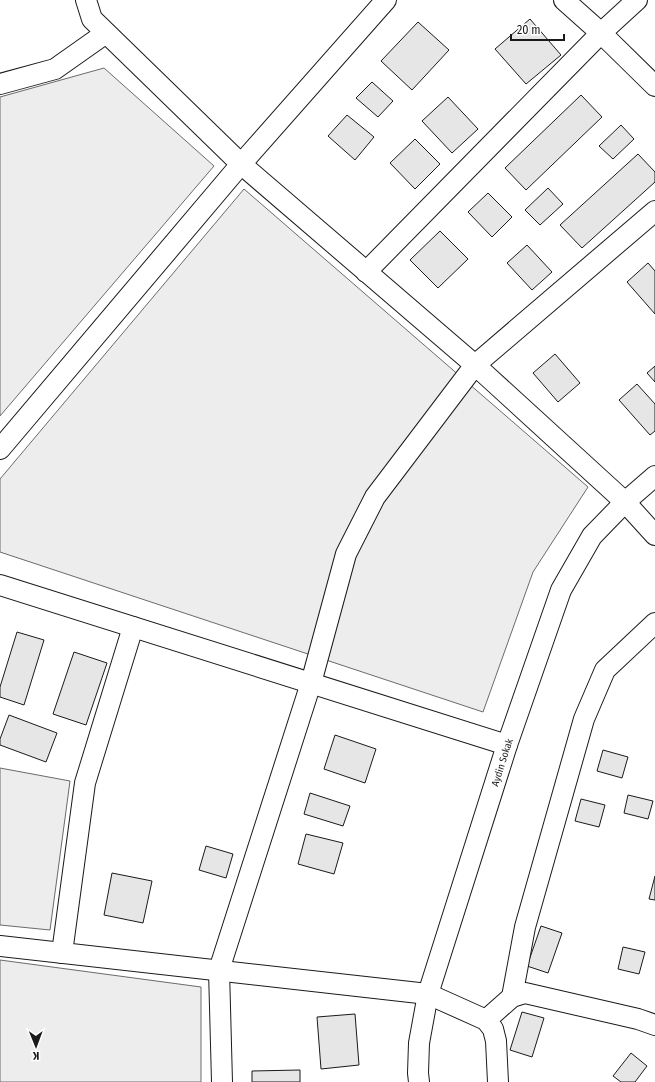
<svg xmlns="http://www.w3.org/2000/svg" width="655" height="1082" viewBox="0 0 655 1082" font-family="'Fira Sans Condensed',sans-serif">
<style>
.built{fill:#ededed;stroke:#6a6a6a}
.building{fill:#e6e6e6;stroke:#1a1a1a}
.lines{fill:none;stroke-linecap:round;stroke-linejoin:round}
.minor-casing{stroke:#1a1a1a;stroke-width:22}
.minor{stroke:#fff;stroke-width:20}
.labels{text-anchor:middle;stroke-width:3;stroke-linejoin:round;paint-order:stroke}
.street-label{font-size:10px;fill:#1a1a1a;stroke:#fff}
</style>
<rect width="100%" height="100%" fill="#fff"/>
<path class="built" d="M104 68 214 166 0 416V97Z
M244 189 588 487 533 572 483 712 0 552V479Z
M0 768 70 781 50 930 0 925Z
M0 960 201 987V1082H0Z"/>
<path class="building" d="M530 19 561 55 526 84 495 49Z
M418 22 449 50 412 90 381 61Z
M372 82 393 101 378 117 356 98Z
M581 95 602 117 526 190 505 168Z
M448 97 478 129 452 153 422 121Z
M347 115 374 137 355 160 328 136Z
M621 125 634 139 613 159 599 146Z
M415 139 440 164 415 189 390 163Z
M638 154 655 172V182L582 248 560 225Z
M548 188 563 204 540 225 525 210Z
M488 193 512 217 492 237 468 212Z
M440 231 468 259 438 288 410 260Z
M527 245 552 272 532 290 507 263Z
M648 263 655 271V314L627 282Z
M555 354 580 383 558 402 533 373Z
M655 366V382L647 373Z
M637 384 655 404V431L650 435 619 400Z
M17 632 44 640 24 705 0 697V687Z
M74 652 107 663 86 725 53 714Z
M9 715 57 733 46 762 0 745V739Z
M335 735 376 749 365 783 324 769Z
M603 750 628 757 622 778 597 771Z
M310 793 350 806 343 826 304 814Z
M628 795 653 801 648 819 624 813Z
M581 799 605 805 599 827 575 821Z
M306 834 343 843 334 874 298 864Z
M206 846 233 854 226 878 199 870Z
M112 873 152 881 143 923 104 915Z
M655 876V900L649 899Z
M541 926 562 933 548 973 527 966Z
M623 947 645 952 639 974 618 969Z
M522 1012 544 1018 532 1057 510 1050Z
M355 1014 359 1065 321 1069 317 1017Z
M631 1053 647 1066 635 1082H621L613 1076Z
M300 1070V1082H252V1071Z"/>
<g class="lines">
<g class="minor-casing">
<g id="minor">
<path d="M86 0 92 19 241 164 475 365 625 502 655 535"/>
<path d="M564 0 601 33 655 86"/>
<path d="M0 84 55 69 106 33"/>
<path d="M366 272 601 33 637 0"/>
<path d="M0 449 241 164 386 0"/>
<path d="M0 585 507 745"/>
<path d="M0 946 428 994 486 1020 493 1029 496 1041 498 1082"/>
<path d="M62 953 85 783 133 627"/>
<path d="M512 997 525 927 584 719 605 670 655 623"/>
<path d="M486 1020 512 997 525 993 638 1019 655 1025"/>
<path d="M222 1082 219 970 311 683 346 554 375 497 475 365 655 211"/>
<path id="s1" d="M419 1082 418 1073 419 1043 428 994 507 745 561 590 592 536 625 502 655 476"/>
</g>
</g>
<use href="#minor" class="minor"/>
</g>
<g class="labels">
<g class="street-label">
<text dy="4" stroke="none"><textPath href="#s1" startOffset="332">Aydin Sokak</textPath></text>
</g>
</g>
<g transform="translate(36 1046) rotate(179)" stroke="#ffffff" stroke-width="3" paint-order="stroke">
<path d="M0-3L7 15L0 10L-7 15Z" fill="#1a1a1a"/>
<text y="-6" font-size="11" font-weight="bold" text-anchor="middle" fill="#1a1a1a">K</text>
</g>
<path d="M511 34v6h53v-6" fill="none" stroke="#1a1a1a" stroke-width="2"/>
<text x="517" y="34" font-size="12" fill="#1a1a1a" stroke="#ffffff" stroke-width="3" paint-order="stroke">20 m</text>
</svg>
